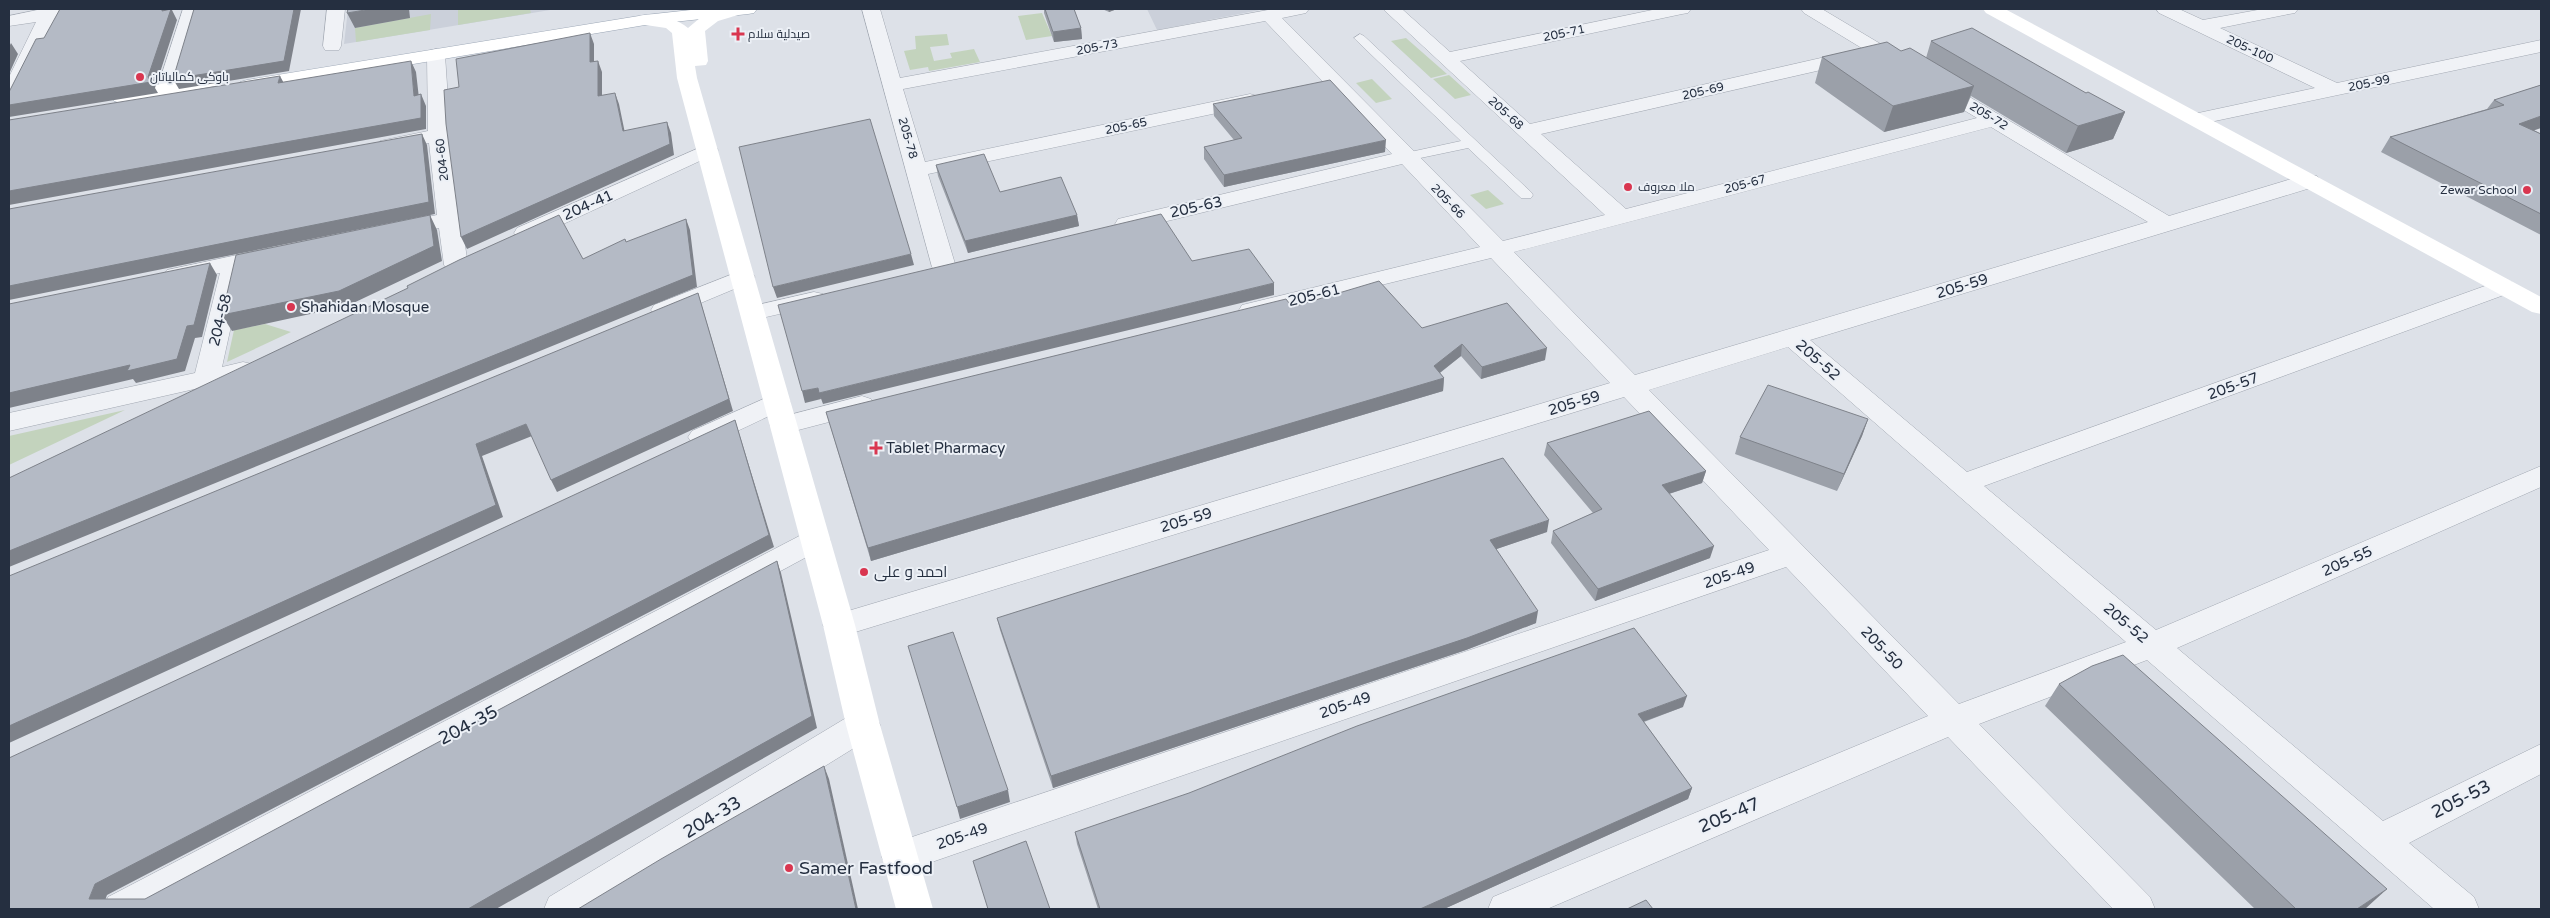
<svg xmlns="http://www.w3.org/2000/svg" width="2550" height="918" viewBox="0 0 2550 918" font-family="'Varela Round',Cairo,sans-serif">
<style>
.built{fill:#cbd0da}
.green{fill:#c3d3bd}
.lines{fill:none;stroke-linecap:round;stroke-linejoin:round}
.lane-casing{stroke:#a2a8b2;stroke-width:1}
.street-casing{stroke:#a2a8b2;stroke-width:1}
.primary-casing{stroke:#9ba6b5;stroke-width:1}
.lane{fill:#f0f2f6;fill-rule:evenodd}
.street{fill:#f0f2f6;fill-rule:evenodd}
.secondary{fill:#fff;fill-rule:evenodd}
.primary{fill:#fff;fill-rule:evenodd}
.wall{fill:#9ba0a9}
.shaded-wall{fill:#7e828a}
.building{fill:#b4bac5;stroke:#7e828a}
.poi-dot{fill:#d93650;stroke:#ecf0f6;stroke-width:2}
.labels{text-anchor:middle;stroke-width:4;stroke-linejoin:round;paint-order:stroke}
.far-street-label{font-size:12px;fill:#252f40;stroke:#ecf0f6}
.far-poi-label{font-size:12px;fill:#252f40;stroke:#ecf0f6;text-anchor:start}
.street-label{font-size:15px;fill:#252f40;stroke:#ecf0f6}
.poi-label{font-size:15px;fill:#252f40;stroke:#ecf0f6;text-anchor:start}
.near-street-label{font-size:18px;fill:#252f40;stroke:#ecf0f6}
.near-poi-label{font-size:18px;fill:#252f40;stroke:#ecf0f6;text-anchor:start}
</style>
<rect width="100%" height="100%" fill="#dde1e8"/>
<path class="built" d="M348 9H556L344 44Z
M1147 9H1265L1157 30Z"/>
<path class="green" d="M458 9H530L531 13 458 25Z
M1042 13 1052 36 1026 40 1018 16Z
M431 14 430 30 356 42 355 28Z
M947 34 949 45 930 47 934 61 952 58 950 53 974 49 980 62 929 71 928 67 910 70 904 51 916 49 915 36Z
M1406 38 1447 74 1431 78 1391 41Z
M1449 75 1471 95 1455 99 1433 79Z
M1372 79 1392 99 1376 103 1356 83Z
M1488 190 1504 204 1486 209 1470 195Z
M265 324 291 332 227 362 234 330Z
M125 410 9 465V436Z"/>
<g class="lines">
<g class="lane-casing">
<path id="lane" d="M1360 34 1364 36 1531 192 1533 195 1531 198H1521L1468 148 1406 161 1401 160 1399 157 1401 154 1461 141 1356 40 1354 38Z"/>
</g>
<g class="street-casing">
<path id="street" d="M42 9H60L19 97 16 101 9 103V77L36 22 9 26V16Z
M183 9H201L177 89 174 93H160L157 89Z
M327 9H345L341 46 339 50H325L323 46Z
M862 9H880L900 78 1273 9H1309L1306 13 1282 18 1503 241 1605 215 1383 9H1402L1450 52 1657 9H1691L1688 13 1682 14 1460 61 1530 124 1856 50 1863 52 1865 56 1863 60 1856 62 1541 134 1626 209 1977 118 1804 13 1801 9H1822L2169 216 2301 176 2309 175 2317 176 2320 181 2317 186 1810 340 1967 472 2496 282 2504 280 2512 282 2516 287 2512 292 1984 486 2156 630 2541 466V487L2177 648 2383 821 2541 744V774L2409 843 2474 897 2479 909H2434L2147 660 1979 724 2150 897 2155 909H2113L1948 737 1547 909H1488L1493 897 1928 716 1786 567 900 873 887 868 882 857 887 846 900 841 1769 550 1624 397 839 637 828 633 823 625 828 617 1610 383 1491 258 1251 317 1242 315 1239 310 1242 305 1480 247 1402 164 1126 231 1118 229 1115 224 1118 219 1392 154 1265 21 903 89 925 162 1250 94 1257 96 1260 100 1257 104 1250 106 928 174 956 267 952 272 944 274 936 272 932 267ZM1991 127 2148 222 1635 375 1514 252ZM1788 347 2126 642 1959 704 1649 390Z
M2156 9H2179L2203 20 2263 9H2298L2295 13 2289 14 2220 28 2337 83 2541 40V52L2196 125 2189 123 2186 119 2189 115 2315 88 2159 13Z
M436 49 443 51 445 55 452 160 468 265 464 270 456 272 448 270 444 265 439 228 396 237 388 235 385 230 388 225 437 215 429 143 387 151 380 149 377 145 380 141 428 131 427 55 429 51Z
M708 144 715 146 718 150 715 154 533 238 525 240 517 238 514 233 517 228Z
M270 248 278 250 282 255 278 260 244 267 222 367 243 362 252 364 256 370 252 376 9 431V413L195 373 220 273 175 282 167 280 163 275 167 270Z
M743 270 751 272 755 277 751 282 672 315 663 317 654 315 651 310 654 305Z
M814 292 823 294 826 299 823 304 753 320 744 318 741 313 744 308Z
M777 393 786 396 790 402 786 408 712 443 702 446 692 443 688 437 692 431Z
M862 396 871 399 875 405 871 411 783 434 774 431 770 425 774 419Z
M815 529 825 533 830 540 825 547 156 909H103L108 897 805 533Z
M863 711 875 715 880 725 875 735 594 909H544L549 897 851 715Z"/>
</g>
<g class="primary-casing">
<path id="primary" d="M700 9H757L754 13 748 14 645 25 247 92 240 90 237 86 240 82 247 80 645 15Z
M214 75 221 77 224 81 221 85 121 103 114 101 111 97 114 93 121 91Z"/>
</g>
<use href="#lane" class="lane"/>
<use href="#street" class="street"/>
<path class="secondary" d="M720 9H739L741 11 738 15 718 21 705 31 708 61 706 65 695 66 697 78 855 625 880 725 933 909H896L846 725 823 625 677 78 672 33 666 28 639 24 636 20 639 16C655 12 675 17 688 28L706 13Z
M1983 9H2005L2541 297V314L2532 312 1986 13Z"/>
<use href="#primary" class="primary"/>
</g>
<path class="wall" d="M1044 9H1074L1081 28 1082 39 1054 42 1044 13Z
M1102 9H1117L1109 12Z
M1931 41 2086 93 2125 112 2113 139 2066 153 1971 96 1964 112 1884 132 1815 83 1822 57 1901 51 1926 58Z
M2541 85 2534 130 2541 134V235L2381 152 2390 137 2487 109 2494 100Z
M1213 104 1385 152 1224 187 1204 159V147L1234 140 1214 116Z
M936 165 1000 192 1077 215 1079 226 968 253 938 176Z
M1292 307 1422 328 1545 360 1481 379 1461 356 1440 373 1444 378 1443 391 871 561 826 412Z
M1868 419 1862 436 1837 491 1735 454 1740 437Z
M1547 443 1706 471 1702 483 1669 494 1710 558 1595 601 1551 543 1553 531 1593 513 1544 455Z
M1547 532 1496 549 1536 623 1466 650 1053 788 1000 630 997 618Z
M2059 684 2365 909H2255L2045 706Z
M1683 707 1644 722 1692 788 1688 799 1444 909H1098L1077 844 1075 832Z"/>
<path class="shaded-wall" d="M162 9H172V10L177 20 155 88 158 93 9 117V105L148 77Z
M294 9H301L289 71 179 89 173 79Z
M371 9H409L410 18 355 28 347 13Z
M1108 9H1117L1109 12Z
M1081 28 1082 39 1054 42 1053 32Z
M590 33 594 44V73L590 62Z
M11 43 18 54 9 74V47Z
M411 61 416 72 420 107 414 96Z
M598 61 602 72V107L598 96Z
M280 76 286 87 278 83Z
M1974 86 1964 112 1884 132 1893 106Z
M615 93 619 104 627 143 623 131Z
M421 94 426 106V129L9 205V191Z
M2125 112 2113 139 2066 153 2078 126Z
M2541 116V128L2509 139 2519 124Z
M667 122 671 133 674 155 467 249 461 237Z
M422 134 427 145 435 214 9 300V286Z
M1386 140 1385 152 1224 187V175Z
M430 215 437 230 442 261 347 306 232 331 222 315Z
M1077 215 1079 226 968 253 965 241Z
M686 219 690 230 697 287 9 567V551Z
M911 254 914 265 777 298 773 287Z
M210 263 217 275 202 337 195 338 185 371 136 383 133 379 9 408V393L187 326Z
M1274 283V295L823 404 819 393Z
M698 293 733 411 557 492 551 480Z
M1462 344 1461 356 1433 378 1434 366Z
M1547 348 1545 360 1481 379 1482 367Z
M1444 378 1443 391 871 561 868 548Z
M818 388 821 399 805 403 802 391Z
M1868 419 1862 436 1837 491 1844 474Z
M735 420 774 547 107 895 102 909 89 899 95 884Z
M526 424 532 436 482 456 503 517 9 743V726L476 444Z
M1706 471 1702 483 1659 497 1662 485Z
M1549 520 1547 532 1488 552 1490 540Z
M1714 546 1710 558 1595 601 1598 589Z
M777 561 781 573 817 728 496 909H468Z
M1538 611 1536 623 1466 650 1053 788 1051 776Z
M1687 696 1683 707 1634 725 1638 714Z
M824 766 829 779 858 909H856Z
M1692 788 1688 799 1444 909H1420Z
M1008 790 1010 802 960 819 957 807Z
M2387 889 2365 909H2357Z"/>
<path class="building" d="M60 9H162V11L171 9 148 77 151 82 9 105V92L36 39 44 38Z
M194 9H294L284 61 173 79Z
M348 9H371L347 13Z
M1045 9H1074L1081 28 1053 32Z
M1972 28 2086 93 2088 92 2125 112 2078 126 1931 41Z
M590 33V62L598 61V96L615 93 623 131 667 122 670 144 461 237 446 124 444 90 459 87 456 59Z
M1887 42 1901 51 1910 48 1974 86 1893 106 1822 57Z
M411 61 414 96 421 94V118L9 191V120L280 76 278 83Z
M1330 80 1386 140 1224 175 1204 147 1242 138 1213 104Z
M2541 85V116L2519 124 2541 134V214L2390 137 2504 105 2494 100Z
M870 119 911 254 773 287 739 147Z
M422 134 429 202 9 286V209Z
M984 154 1000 192 1061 177 1077 215 965 241 936 165Z
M1161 214 1192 261 1249 249 1274 283 819 393 818 388 802 391 778 305Z
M430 215 434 246 339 291 222 315 236 255Z
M559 215 583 259 625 239 626 242 686 219 693 275 9 551V478L408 288 407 286 459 260Z
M210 263 194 325 187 326 177 359 127 371 130 365 9 393V304Z
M1379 281 1422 328 1507 303 1547 348 1482 367 1462 344 1434 366 1444 378 868 548 826 412 1286 299 1292 307Z
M698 293 729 399 551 480 526 424 476 444 496 505 9 726V576Z
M1768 385 1868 419 1844 474 1740 437Z
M1649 411 1706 471 1662 485 1714 546 1598 589 1553 531 1602 509 1547 443Z
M735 420 769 535 95 884 89 899H145L777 561 812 716 494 894 468 909H9V758Z
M1503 458 1549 520 1490 540 1538 611 1467 638 1051 776 997 618Z
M1634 628 1687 696 1638 714 1692 788 1420 909H1100L1075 832 1189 793 1357 726Z
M953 632 1008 790 957 807 908 646Z
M2123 655 2387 889 2357 909H2296L2059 684 2092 666Z
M824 766 856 909H578L661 859Z
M1026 841 1050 909H988L973 861Z
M1646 900 1653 909H1627Z"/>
<g class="poi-dot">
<path d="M735.5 26.5h5v5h5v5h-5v5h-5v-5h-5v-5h5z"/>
<circle cx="140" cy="77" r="5"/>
<circle cx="1628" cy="187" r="5"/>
<circle cx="2527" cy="190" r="5"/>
<circle cx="291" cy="307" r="5"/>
<path d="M873.5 440.5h5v5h5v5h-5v5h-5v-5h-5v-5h5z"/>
<circle cx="864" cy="572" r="5"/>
<circle cx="789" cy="868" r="5"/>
</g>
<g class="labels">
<g class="far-street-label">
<text transform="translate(1564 33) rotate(-12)" y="4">205-71</text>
<text transform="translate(1097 47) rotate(-11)" y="4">205-73</text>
<text transform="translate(2250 49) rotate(25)" y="4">205-100</text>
<text transform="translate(2369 83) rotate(-12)" y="4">205-99</text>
<text transform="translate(1703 91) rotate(-13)" y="4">205-69</text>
<text transform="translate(1506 113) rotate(42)" y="4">205-68</text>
<text transform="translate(1989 116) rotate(31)" y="4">205-72</text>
<text transform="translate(1126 126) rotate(-12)" y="4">205-65</text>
<text transform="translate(908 138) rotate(74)" y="4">205-78</text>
<text transform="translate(442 160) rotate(-96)" y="4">204-60</text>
<text transform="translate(1745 184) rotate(-15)" y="4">205-67</text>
<text transform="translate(1448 201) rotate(46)" y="4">205-66</text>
</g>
<g class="far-poi-label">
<text x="748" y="38">صیدلیة سلام</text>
<text x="150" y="81">باوکی کمالیاتان</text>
<text x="1638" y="191">ملا معروف</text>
<text x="2517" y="194" text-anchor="end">Zewar School</text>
</g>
<g class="street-label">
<text transform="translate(588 205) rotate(-24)" y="5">204-41</text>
<text transform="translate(1196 207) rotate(-13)" y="5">205-63</text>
<text transform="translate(1962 286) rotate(-17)" y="5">205-59</text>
<text transform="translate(1314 295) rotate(-14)" y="5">205-61</text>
<text transform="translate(220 320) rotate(-76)" y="5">204-58</text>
<text transform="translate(1818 360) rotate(41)" y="5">205-52</text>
<text transform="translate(2233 386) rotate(-20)" y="5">205-57</text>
<text transform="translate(1574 403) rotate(-17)" y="5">205-59</text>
<text transform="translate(1186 520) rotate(-17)" y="5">205-59</text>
<text transform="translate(2347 561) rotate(-24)" y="5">205-55</text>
<text transform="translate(1729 575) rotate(-19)" y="5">205-49</text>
<text transform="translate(2126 623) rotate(40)" y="5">205-52</text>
<text transform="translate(1882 648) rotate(46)" y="5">205-50</text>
<text transform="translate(1345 705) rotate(-19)" y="5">205-49</text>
<text transform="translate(962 836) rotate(-19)" y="5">205-49</text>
</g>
<g class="poi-label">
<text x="301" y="312">Shahidan Mosque</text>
<text x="886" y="453">Tablet Pharmacy</text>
<text x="874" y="577">احمد و علی</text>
</g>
<g class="near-street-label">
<text transform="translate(468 725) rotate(-28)" y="6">204-35</text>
<text transform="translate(2461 799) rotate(-27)" y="6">205-53</text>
<text transform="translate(1729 815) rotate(-23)" y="6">205-47</text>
<text transform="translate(712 817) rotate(-31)" y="6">204-33</text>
</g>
<g class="near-poi-label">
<text x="799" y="874">Samer Fastfood</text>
</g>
</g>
<rect width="2550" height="918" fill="none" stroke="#252f40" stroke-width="20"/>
</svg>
